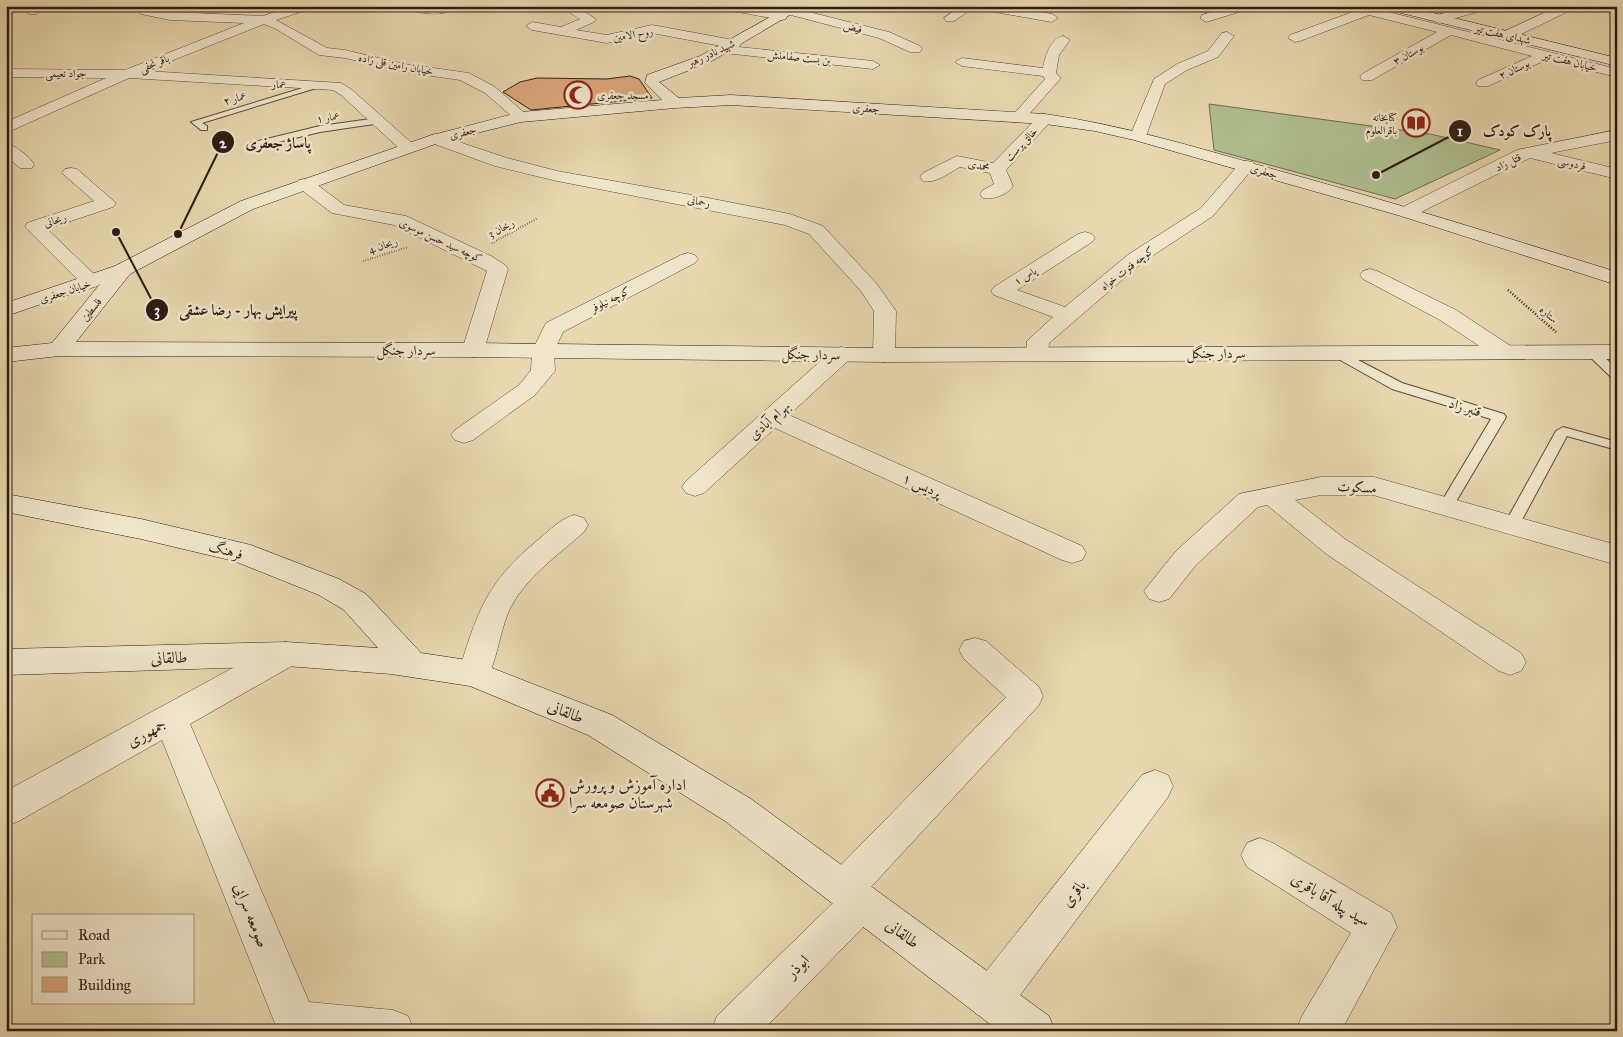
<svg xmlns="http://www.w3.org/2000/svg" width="1623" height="1037" viewBox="0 0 1623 1037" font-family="'IM FELL Great Primer',Amiri,serif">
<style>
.green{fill:#b0bf90;stroke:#6e6d52}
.building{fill:#dca77b;stroke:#2d1b13}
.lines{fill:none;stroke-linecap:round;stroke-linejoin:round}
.lane-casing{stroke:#5c4a3a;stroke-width:2}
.street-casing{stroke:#5c4a3a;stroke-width:1}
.secondary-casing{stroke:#2d1b13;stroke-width:1}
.path-far1{stroke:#2d1b13;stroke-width:2;stroke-dasharray:0.5 2;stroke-linecap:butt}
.path{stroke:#2d1b13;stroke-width:2.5;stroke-dasharray:1 2;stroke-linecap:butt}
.lane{fill:#f0e5cb;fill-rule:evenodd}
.street{fill:#f0e5cb;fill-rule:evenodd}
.secondary{fill:#f0e5cb;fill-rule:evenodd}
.labels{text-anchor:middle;stroke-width:5;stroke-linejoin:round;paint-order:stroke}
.far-street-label{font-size:11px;fill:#2d1b13;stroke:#f0e5cb}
.far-poi-label{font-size:11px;fill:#2d1b13;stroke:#f0e5cb;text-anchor:start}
.street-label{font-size:14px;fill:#2d1b13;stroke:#f0e5cb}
.near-street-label{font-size:16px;fill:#2d1b13;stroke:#f0e5cb}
.near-poi-label{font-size:16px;fill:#2d1b13;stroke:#f0e5cb;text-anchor:start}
.leader{fill:none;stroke:#2d1b13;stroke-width:2}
.callout-dot{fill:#2d1b13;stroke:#f0e5cb;stroke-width:2}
.mark-label{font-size:15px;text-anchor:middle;font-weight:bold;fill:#fff}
.callout-label{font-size:15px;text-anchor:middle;font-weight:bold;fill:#2d1b13;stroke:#f0e5cb;stroke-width:5;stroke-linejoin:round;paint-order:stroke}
</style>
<rect width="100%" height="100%" fill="#e8d7af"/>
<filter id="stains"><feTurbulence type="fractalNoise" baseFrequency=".004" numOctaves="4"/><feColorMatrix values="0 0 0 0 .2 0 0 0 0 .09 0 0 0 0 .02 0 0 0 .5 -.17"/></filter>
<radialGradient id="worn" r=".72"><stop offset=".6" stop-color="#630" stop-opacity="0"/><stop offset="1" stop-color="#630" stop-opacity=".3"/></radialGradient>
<path class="green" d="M1209 104 1430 134 1500 150 1395 199 1214 150Z"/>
<path class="building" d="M630 76 639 79 652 98 531 110 503 92 520 82 537 78 607 79Z"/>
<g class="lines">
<g class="lane-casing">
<path id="lane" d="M319 83 326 85 202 123 207 126V130H201L191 122Z
M378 118 382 121 381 123 320 132 253 148 249 145 250 143 320 126Z
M1592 348 1596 349 1617 369V380L1613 379 1588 355 1586 352Z
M1337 349 1402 383 1504 414 1506 417 1451 510H1441L1439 506 1491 419 1392 389 1333 356 1331 353Z
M1563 427 1617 442V450L1567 436 1517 529 1512 530 1507 529 1504 525 1556 431Z"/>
</g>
<g class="street-casing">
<path id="street" d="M21 6H35L39 11 37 14H29Z
M135 6H148L170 12 263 16 293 6H312L310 9 276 20 327 48 345 50 404 64 469 73 495 87 529 117 526 120H516L485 93 460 80 404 72 345 58 319 55 276 29 264 24 146 71 341 83 351 89 414 145 416 148 414 151H402L341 95 333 90 129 78 6 133V122L106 78 6 77V69L125 70 244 23 170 20 141 14Z
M400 6H434L446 8 448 11C442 17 406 12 400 6Z
M559 6H575L596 19 594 22 576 30 607 35 652 25 734 40 739 41 741 44 739 47 873 61 880 65 873 69 724 53 717 49 721 46 652 33 607 43 532 30 526 26 532 22 561 27 580 19Z
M721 6H749L784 13 785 8 789 7 889 32 920 46 922 49 920 52H910L879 38 787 14 786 19 782 20 727 10Z
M961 6H976L954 21H946L944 18Z
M977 6H1006L1052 14 1058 18 1052 22 983 10Z
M1231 6H1251L1249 9 1206 22 1200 18 1202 15Z
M1342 6H1364L1617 69V77L1546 60 1488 86H1478L1476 83 1478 80 1532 56 1451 35 1372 80H1362L1360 77 1362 74 1437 32 1369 15 1300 41 1295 42 1288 38 1290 35 1355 11 1344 9Z
M1470 6H1490L1488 9 1438 23 1432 19 1434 16Z
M1559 6H1567L1569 9 1567 12 1513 38H1503L1501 35 1503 32Z
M1611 6H1617V12H1611L1609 9Z
M1227 32 1234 36 1218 57 1187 70 1165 84 1146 136 1144 139H1132L1130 136 1154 79 1177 64 1208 51 1222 33Z
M1063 36 1070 40 1059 55 1056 73 1061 78 1024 120H1014L1011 117 1045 79 1043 76 962 66 955 62 962 58 1043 68C1045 57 1050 39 1063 36Z
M1045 114 1051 116 1053 119 1006 170 1013 186C1007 195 993 200 983 198L980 194 983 190 994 184 990 173 960 167C948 173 936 184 923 181L920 177 923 173 957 156 993 163 1039 116Z
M1617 130V140L1551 153 1617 169V179L1530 158 1413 216 1407 218 1401 216 1398 212 1401 208 1517 150Z
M435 134 507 158 557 171 703 197 790 214 823 226 876 283 896 311 895 355 892 360 884 362 876 360 873 355 874 311 861 291 809 234 785 225 557 181 495 166 429 142 427 139 429 136Z
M6 143C16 146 29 156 34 164L32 168H20L6 156Z
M1247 161 1253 162 1255 166 1213 216 1143 262 1049 343 1048 354 1045 359 1037 361 1029 359 1026 354 1027 341 1053 317 994 295 991 291 994 287 1078 234 1085 232 1092 234 1095 238 1092 242 1017 290 1065 307 1129 254 1201 208 1241 162Z
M71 168 77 169 116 203 113 207 47 229 98 278 101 282 98 286 91 288 84 286 25 227 27 223 94 201 62 173 65 169Z
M305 179 311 180 344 205 406 216 491 256 505 265 508 269 484 350 481 355 473 357 465 355 462 350 487 271 394 225 332 213 299 188 296 184 299 180Z
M688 253 695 255 698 259 695 263 563 332 554 351 555 371 535 395 473 440 464 443 455 440 451 435 455 430 519 385 531 370 532 351 546 323 681 255Z
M1370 269 1377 271 1456 310 1512 347 1515 352 1512 357 1504 359 1496 357 1440 320 1363 279 1360 275 1363 271Z
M842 347 850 349 853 354 850 359 789 415 1082 546 1086 553 1082 560 1072 563 1062 560 775 428 704 493 695 496 686 493 682 487 686 481 834 349Z
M1321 477H1374L1617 545V565L1373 495H1321L1295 500 1345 539 1521 653 1526 662 1521 671 1510 675 1499 671 1325 553 1267 505 1258 507 1196 565 1169 599 1159 602 1149 599 1144 591 1176 551 1239 494Z
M574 515 584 518 588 525 584 532C557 556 523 579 508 613 499 636 497 661 485 683L474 687 463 683 458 674C478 610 486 583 539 539 550 530 560 519 574 515Z
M975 638 986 641 1039 687 1043 696 1039 705 871 887 875 889 880 902 875 915 762 1031H711L717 1016 833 903 830 902 825 889 830 876 1006 697 964 659 959 650 964 641Z
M286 642 297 645 302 654 297 663 190 724 309 1002 393 1010 408 1016 414 1031H278L162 740 19 821 6 826V791L275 645Z
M1155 770 1168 775 1173 786 1168 797 1006 1014 991 1020 976 1014 970 999 976 984 1142 775Z
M1260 838 1273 843 1391 913 1397 927 1341 1031H1296L1302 1016 1351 933 1247 867 1241 855 1247 843Z"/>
</g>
<g class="secondary-casing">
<path id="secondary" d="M790 6H805L710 62 659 82 679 98 731 95 1045 114C1122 125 1195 147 1269 168 1386 200 1501 236 1617 272V285L1401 216 1134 140 1095 131 1045 124 731 105 675 108 521 122 441 142 253 209 130 274 76 342 473 343 884 348 1617 345V359L884 362 473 357 59 356 6 362V348L52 343 100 284 6 316V303L115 266 241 201 429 136 521 112 662 100 645 83 647 75 700 56Z
M1383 6H1405L1617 58V66L1385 9Z
M6 494 141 519 251 545 339 579 366 594 421 653 474 661 612 715 751 799 1049 1016 1055 1031H999L725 821 588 735 470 686 391 674 286 666 6 675V649L286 642 378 648 344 610 319 595 234 561 141 539 6 512Z"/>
</g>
<path class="path-far1" d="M492 243 538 218
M363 261 408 247"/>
<path class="path" d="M1508 290 1556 332"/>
<use href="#lane" class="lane"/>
<use href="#street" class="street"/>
<use href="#secondary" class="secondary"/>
</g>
<defs>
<g id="mosque-ring" transform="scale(1.4375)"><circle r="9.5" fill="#f0e5cb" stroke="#8f2418" stroke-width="1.5"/><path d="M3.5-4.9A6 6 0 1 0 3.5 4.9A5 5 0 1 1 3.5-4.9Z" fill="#8f2418"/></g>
<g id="library-ring" transform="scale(1.4375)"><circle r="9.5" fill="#f0e5cb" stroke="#8f2418" stroke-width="1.5"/><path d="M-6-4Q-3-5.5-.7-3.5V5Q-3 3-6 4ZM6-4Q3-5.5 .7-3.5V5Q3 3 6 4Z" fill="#8f2418"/></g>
<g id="civic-ring" transform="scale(1.4375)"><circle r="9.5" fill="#f0e5cb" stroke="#8f2418" stroke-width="1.5"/><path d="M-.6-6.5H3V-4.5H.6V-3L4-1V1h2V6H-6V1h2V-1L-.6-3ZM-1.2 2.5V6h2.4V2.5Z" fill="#8f2418"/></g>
</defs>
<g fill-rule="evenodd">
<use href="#mosque-ring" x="578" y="95"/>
<use href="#library-ring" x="1416" y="123"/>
<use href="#civic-ring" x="550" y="793"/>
</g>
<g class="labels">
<g class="far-street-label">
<text transform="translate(853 27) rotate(14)" y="4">فیض</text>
<text transform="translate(633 34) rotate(-10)" y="4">روح الامین</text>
<text transform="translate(1503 34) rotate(13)" y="4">شهدای هفت تیر</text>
<text transform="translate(711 53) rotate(-25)" y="4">شهید نادر رهبر</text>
<text transform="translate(1408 54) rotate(-29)" y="4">بوستان ۳</text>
<text transform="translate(799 57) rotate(6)" y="4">بن بست صفامنش</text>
<text transform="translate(1570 61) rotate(14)" y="4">خیابان هفت تیر</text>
<text transform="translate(154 63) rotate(-22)" y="4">باقر نجفی</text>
<text transform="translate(396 64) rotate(11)" y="4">خیابان رامین قلی زاده</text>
<text transform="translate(1514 69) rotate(-25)" y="4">بوستان ۲</text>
<text x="66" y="77">جواد نعیمی</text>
<text transform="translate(279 84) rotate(2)" y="4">عمار</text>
<text transform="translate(235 98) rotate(-16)" y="4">عمار ۲</text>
<text transform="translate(866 108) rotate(3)" y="4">جعفری</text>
<text transform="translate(328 117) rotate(-9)" y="4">عمار ۱</text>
<text transform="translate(463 132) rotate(-14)" y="4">جعفری</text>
<text transform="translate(1021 144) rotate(-47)" y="4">خالق پرست</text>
<text transform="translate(1508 162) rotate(-26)" y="4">قتل زاد</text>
<text transform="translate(1572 163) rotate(13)" y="4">فردوسی</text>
<text transform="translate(979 165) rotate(12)" y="4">محمدی</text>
<text transform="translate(1264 171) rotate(16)" y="4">جعفری</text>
<text transform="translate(699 201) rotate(11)" y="4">رحمانی</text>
<text transform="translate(55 220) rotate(-18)" y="4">ریحانی</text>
<text transform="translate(501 228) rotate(-28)" y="4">ریحان 3</text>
<text transform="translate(441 240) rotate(25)" y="4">کوچه سید حسن موسوی</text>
<text transform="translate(383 245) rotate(-18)" y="4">ریحان 4</text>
<text transform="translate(1127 268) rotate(-38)" y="4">کوچه فتوت خواه</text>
<text transform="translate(1025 276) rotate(-32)" y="4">یاس ۱</text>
<text transform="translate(65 291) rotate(-18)" y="4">خیابان جعفری</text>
<text transform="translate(610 299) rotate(-27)" y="4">کوچه نیلوفر</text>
<text transform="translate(91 309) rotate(-51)" y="4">فلسطین</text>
<text transform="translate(1549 314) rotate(41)" y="4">ستاره</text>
</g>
<g class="far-poi-label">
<text x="597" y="99">مسجد جعفری</text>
<text x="1397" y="121" text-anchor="end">کتابخانه<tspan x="1397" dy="13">باقرالعلوم</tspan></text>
</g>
<g class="street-label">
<text x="406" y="355">سردار جنگل</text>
<text x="1216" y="358">سردار جنگل</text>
<text transform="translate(811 354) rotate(1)" y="5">سردار جنگل</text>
<text transform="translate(1465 407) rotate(17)" y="5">قنبر زاد</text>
<text transform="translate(769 420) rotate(-42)" y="5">بهرام آبادی</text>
<text transform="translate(922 485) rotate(24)" y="5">پردیس ۱</text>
<text transform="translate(1357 487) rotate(3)" y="5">مسکوت</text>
<text transform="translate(226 550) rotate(15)" y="5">فرهنگ</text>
</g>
<g class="near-street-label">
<text transform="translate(169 657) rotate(-2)" y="6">طالقانی</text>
<text transform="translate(566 711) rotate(22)" y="6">طالقانی</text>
<text transform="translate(146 732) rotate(-29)" y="6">جمهوری</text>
<text transform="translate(1073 893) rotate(-52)" y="6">باقری</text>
<text transform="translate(1331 899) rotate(31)" y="6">سید پیله آقا باقری</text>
<text transform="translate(252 915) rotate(68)" y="6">صومعه سرایی</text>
<text transform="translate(903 933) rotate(37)" y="6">طالقانی</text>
<text transform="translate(797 966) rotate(-45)" y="6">ابوذر</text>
</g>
<g class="near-poi-label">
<text x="569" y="790">اداره آموزش و پرورش<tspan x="569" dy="18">شهرستان صومعه سرا</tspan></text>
</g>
</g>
<path class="leader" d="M1376 175L1460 131M178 234L223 142M116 232L157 310"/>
<g class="callout-dot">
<circle cx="1376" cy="175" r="5"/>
<circle cx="178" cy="234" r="5"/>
<circle cx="116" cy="232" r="5"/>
<circle cx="1460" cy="131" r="12"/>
<circle cx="223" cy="142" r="12"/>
<circle cx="157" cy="310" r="12"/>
</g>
<g class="mark-label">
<text x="1460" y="136">1</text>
<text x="223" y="148">2</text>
<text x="157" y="315">3</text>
</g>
<g class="callout-label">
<text x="1517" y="136">پارک کودک</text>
<text x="278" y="148">پاساژ جعفری</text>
<text x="238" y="315">پیرایش بهار - رضا عشقی</text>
</g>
<rect width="1623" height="1037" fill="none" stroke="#e8d7af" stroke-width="25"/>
<rect x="8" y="8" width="1608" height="1022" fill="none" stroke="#2d1b13" stroke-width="2.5"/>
<rect x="12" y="12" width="1598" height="1012" fill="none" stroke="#2d1b13"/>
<rect x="32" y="914" width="162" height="90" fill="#f0e5cb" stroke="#a29481"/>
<rect x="42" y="931" width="25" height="8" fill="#f0e5cb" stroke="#a29481"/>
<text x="78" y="940" font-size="15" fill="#2d1b13">Road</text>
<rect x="42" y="952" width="25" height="15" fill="#b0bf90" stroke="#a29481"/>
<text x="78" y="964" font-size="15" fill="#2d1b13">Park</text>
<rect x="42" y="977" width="25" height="15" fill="#dca77b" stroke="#a29481"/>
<text x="78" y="990" font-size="15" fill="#2d1b13">Building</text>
<rect width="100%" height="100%" filter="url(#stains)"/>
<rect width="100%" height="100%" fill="url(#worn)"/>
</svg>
